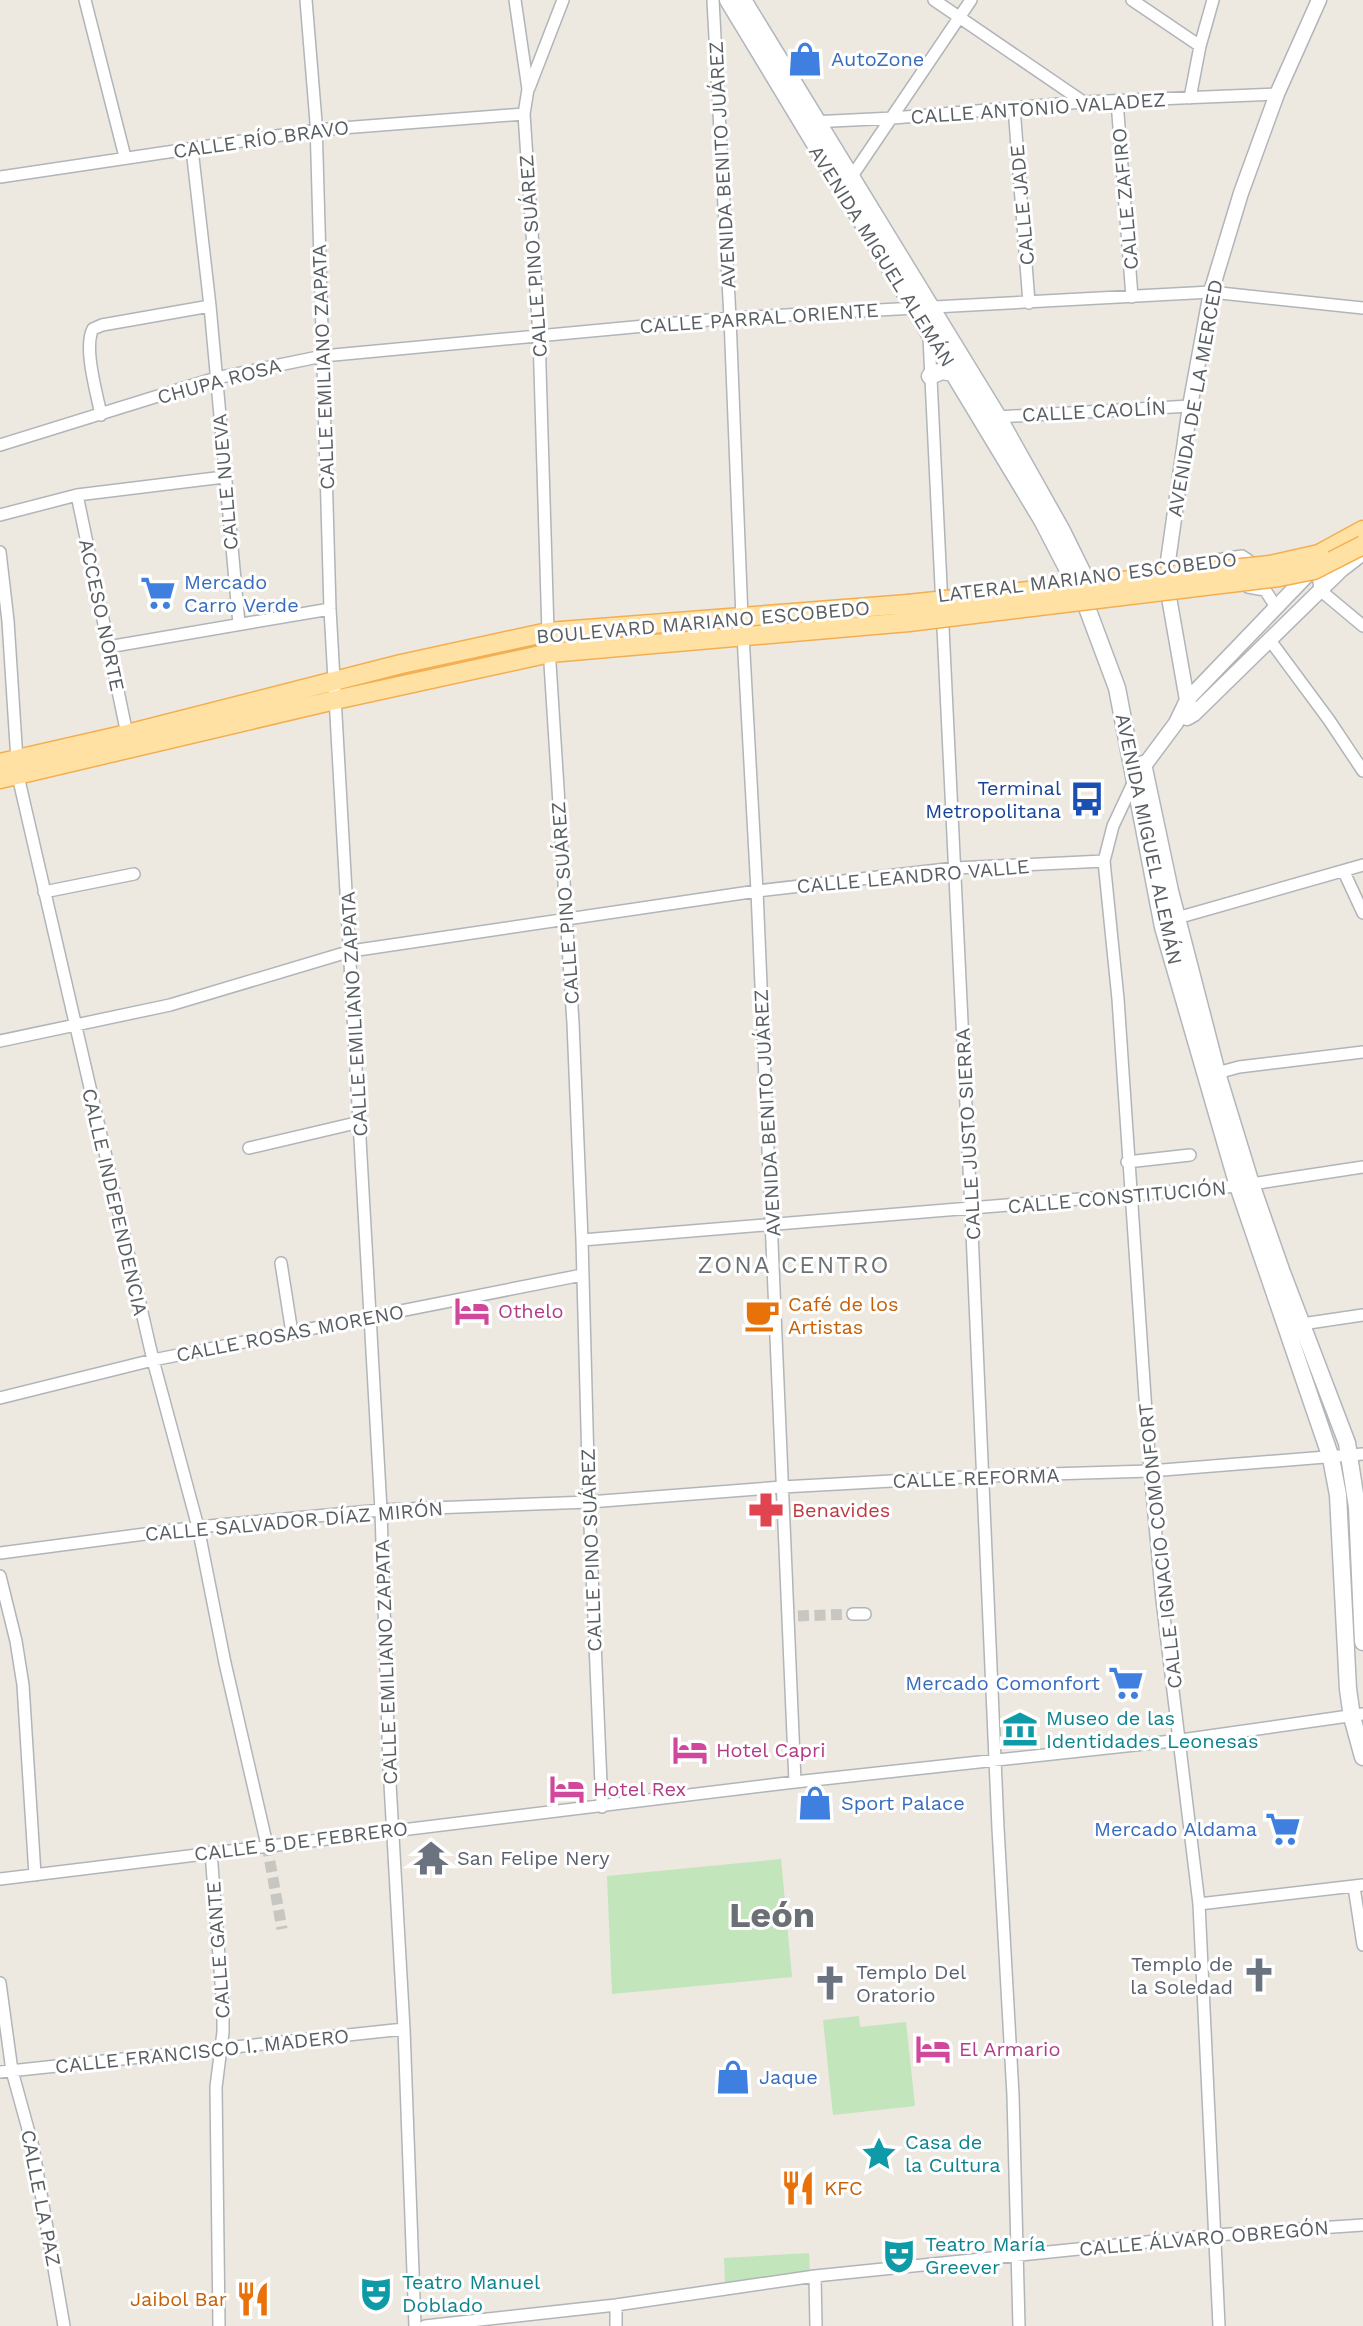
<svg xmlns="http://www.w3.org/2000/svg" width="1363" height="2326" viewBox="0 0 1363 2326" font-family="'Work Sans',sans-serif">
<style>
.green{fill:#c2e5bb}
.lines{fill:none;stroke-linecap:round;stroke-linejoin:round}
.minor-tunnel{stroke:#c8c6c0;stroke-width:11;stroke-dasharray:11 5.5;stroke-linecap:butt}
.minor-casing{stroke:#b1b5b9;stroke-width:14}
.tertiary-casing{stroke:#b1b5b9;stroke-width:17}
.secondary-casing{stroke:#b2b7bc;stroke-width:19}
.primary-casing{stroke:#f4ae51;stroke-width:21}
.minor{stroke:#fff;stroke-width:11}
.tertiary{stroke:#fff;stroke-width:14}
.secondary{stroke:#fff;stroke-width:16}
.primary{stroke:#ffe2a3;stroke-width:18}
.primary-bridge-casing{stroke:#f4ae51;stroke-width:21;stroke-linecap:butt}
.primary-bridge{stroke:#ffe2a3;stroke-width:18}
.labels{text-anchor:middle;stroke-width:6;stroke-linejoin:round;paint-order:stroke}
.shop-label{font-size:20px;fill:#366cbe;stroke:#fff;text-anchor:start}
.street-label{font-size:20px;fill:#595e62;stroke:#fff}
.transit-label{font-size:20px;fill:#164399;stroke:#fff;text-anchor:end}
.food-label{font-size:20px;fill:#c56008;stroke:#fff;text-anchor:start}
.hotel-label{font-size:20px;fill:#b23c85;stroke:#fff;text-anchor:start}
.health-label{font-size:20px;fill:#be3a42;stroke:#fff;text-anchor:start}
.culture-label{font-size:20px;fill:#0d838f;stroke:#fff;text-anchor:start}
.worship-label{font-size:20px;fill:#5b616d;stroke:#fff;text-anchor:start}
.quarter-label{font-size:24px;letter-spacing:2px;fill:#6a7074;stroke:#fff}
.town-label{font-size:36px;font-weight:bold;fill:#6a7074;stroke:#fff}
</style>
<rect width="100%" height="100%" fill="#ede8e0"/>
<path class="green" d="M781 1859 792 1977 612 1994 607 1876Z
M859 2016 860 2027 906 2022 915 2106 833 2115 823 2020Z
M809 2253 810 2275 725 2284 724 2258Z"/>
<g class="lines">
<path class="minor-tunnel" d="M798 1616 853 1614
M267 1845 282 1929"/>
<g class="minor-casing">
<path id="minor" d="M85 0 125 157
M306 0 316 122 330 609 381 1510 389 1766 404 2029 415 2326
M515 0 528 89 524 114 539 336 548 632 573 1023 582 1240 589 1502 602 1807
M713 0 730 318 742 618 746 617
M934 0 1082 101
M1132 0 1200 46
M529 88 563 0
M1190 98 1200 46 1213 0
M1117 101 1132 297
M1014 107 1029 303
M812 122 893 118 1083 102 1277 94
M192 149 210 306 239 624
M0 177 316 130 524 114
M848 182 971 0
M929 337 971 1209 998 1828 1013 2095 1019 2326
M101 415C97 394 83 347 93 329L102 325 210 306
M998 417 1190 406
M0 445 216 378 323 356 730 318 1211 292 1363 308
M77 495 127 734
M0 515 77 495 224 477
M0 552 8 621 18 776 153 1360 198 1527 225 1663 267 1845
M1323 564 1318 573 1320 590 1363 626
M1167 568 1242 556 1258 567
M1248 587 1265 590 1276 607
M743 635 757 891 795 1782
M1269 639 1329 720 1363 771
M108 647 330 609
M1135 779 1113 826 1104 861 1118 999 1150 1471 1162 1600 1199 1904 1219 2326
M1344 872 1363 913
M44 892 134 874
M1177 918 1363 865
M0 1041 170 1005 351 951 757 891 955 868 1104 861
M1217 1073 1239 1067 1363 1052
M249 1148 360 1122
M1127 1162 1190 1155
M582 1240 1238 1186 1363 1167
M281 1263 292 1333
M1302 1324 1363 1315
M0 1398 153 1360 582 1275
M0 1553 198 1527 381 1510 589 1502 782 1487 983 1476 1150 1471 1363 1454
M0 1576 16 1641 23 1685 35 1875
M853 1614H865
M211 1852 223 2009V2032L216 2087 219 2326
M0 1879 795 1782 1181 1740 1363 1714
M1354 1887 1363 1945
M1199 1904 1363 1885
M0 1983 12 2071 33 2147 64 2326
M0 2072 404 2029
M815 2276 816 2326
M616 2305V2326
M425 2326 616 2305 815 2276 1215 2235 1363 2225"/>
</g>
<g class="tertiary-casing">
<path id="tertiary" d="M1194 714 1187 700 1167 586V568L1190 406 1211 292 1241 193 1277 94 1319 0
M1187 718 1194 714 1341 570 1363 553
M1138 774 1176 723 1187 700 1313 569"/>
</g>
<g class="secondary-casing">
<path id="secondary" d="M728 0 1042 520 1086 605 1117 688 1163 927 1238 1186 1331 1458 1338 1495 1348 1689 1352 1717 1363 1757
M743 0 998 417 1062 531 1094 596
M930 376 942 371 954 373
M1143 764 1170 891 1217 1073 1251 1184 1281 1270 1347 1443 1357 1507 1363 1642"/>
</g>
<g class="primary-casing">
<path id="primary" d="M1319 554 1363 530
M0 763 127 734 401 664 548 632 908 604
M0 779 335 700 550 653 909 622"/>
</g>
<use href="#minor" class="minor"/>
<use href="#tertiary" class="tertiary"/>
<use href="#secondary" class="secondary"/>
<use href="#primary" class="primary"/>
<g class="primary-bridge-casing">
<path id="primary-bridge" d="M908 604 1270 565 1319 554
M909 622 1279 577 1314 570 1363 545"/>
</g>
<use href="#primary-bridge" class="primary-bridge"/>
</g>
<defs>
<g id="shop-bare" transform="scale(2.76)"><path d="M-5-2.5h2.3a2.7 3.5 0 0 1 5.4 0H5L5.5 6h-11ZM-1.5-2.5h3a1.5 2.3 0 0 0-3 0Z" fill="#3f7fe0" stroke="#fff" stroke-width="2.5" paint-order="stroke"/></g>
<g id="supermarket-bare" transform="scale(2.76)"><path d="M-6-5.5h2.5l.6 2H6L4.5 2H-2.5L-4.4-4H-6ZM-1.5 3.2a1.3 1.3 0 1 0 .1 0ZM3 3.2a1.3 1.3 0 1 0 .1 0Z" fill="#3f7fe0" stroke="#fff" stroke-width="2.5" paint-order="stroke"/></g>
<g id="bus-bare" transform="scale(2.76)"><path d="M-5-6H5V4H4V6H2V4H-2V6H-4V4H-5ZM-3.5-4V0h7V-4ZM-3.5 1.2v1.5H-2V1.2ZM2 1.2v1.5H3.5V1.2Z" fill="#1a4fb4" stroke="#fff" stroke-width="2.5" paint-order="stroke"/></g>
<g id="hotel-bare" transform="scale(2.76)"><path d="M-6-4.5h1.5V1H6V5H4.5V3h-9V5H-6ZM-4 0a1.8 1.8 0 1 1 3.6 0ZM.5 0V-2.5h3Q6-2.5 6 0Z" fill="#d1479c" stroke="#fff" stroke-width="2.5" paint-order="stroke"/></g>
<g id="cafe-bare" transform="scale(2.76)"><path d="M-5.5-4.5H6V0H3Q3 3.5 0 3.5H-2.5Q-5.5 3.5-5.5 0ZM3-3.2v2h1.7v-2ZM-6 4.5H4V6H-6Z" fill="#e8710a" stroke="#fff" stroke-width="2.5" paint-order="stroke"/></g>
<g id="pharmacy-bare" transform="scale(2.76)"><path d="M-2-6h4v4h4v4h-4v4h-4v-4h-4v-4h4Z" fill="#e0444e" stroke="#fff" stroke-width="2.5" paint-order="stroke"/></g>
<g id="museum-bare" transform="scale(2.76)"><path d="M0-6L6-3V-2H-6V-3ZM-5-1h2V3h-2ZM-1-1h2V3h-2ZM3-1h2V3H3ZM-6 4H6V6H-6Z" fill="#0f9aa8" stroke="#fff" stroke-width="2.5" paint-order="stroke"/></g>
<g id="temple-bare" transform="scale(2.76)"><path d="M0-6L5-2H3V0L6.5 2.5H4V6H1.5V3h-3V6H-4V2.5H-6.5L-3 0V-2H-5Z" fill="#6b7280" stroke="#fff" stroke-width="2.5" paint-order="stroke"/></g>
<g id="church-bare" transform="scale(2.76)"><path d="M-1.2-6h2.4v3.5h3.3v2.4h-3.3V6h-2.4V-.1h-3.3v-2.4h3.3Z" fill="#6b7280" stroke="#fff" stroke-width="2.5" paint-order="stroke"/></g>
<g id="sight-bare" transform="scale(2.76)"><path d="M0-6L1.8-2.2L6-1.7L2.9 1.2L3.7 5.4L0 3.3L-3.7 5.4L-2.9 1.2L-6-1.7L-1.8-2.2Z" fill="#0f9aa8" stroke="#fff" stroke-width="2.5" paint-order="stroke"/></g>
<g id="restaurant-bare" transform="scale(2.76)"><path d="M-5-6h1v4h1v-4h1v4h1v-4h1v5L-1.5 .5V6h-2V.5L-5-1ZM5-6V6H3V1.5H1.5Q1.5-4 5-6Z" fill="#e8710a" stroke="#fff" stroke-width="2.5" paint-order="stroke"/></g>
<g id="theatre-bare" transform="scale(2.76)"><path d="M-5-5.5Q0-4 5-5.5V0Q5 5 0 6Q-5 5-5 0ZM-3.3-2.5H-1v1.5H-3.3ZM1-2.5H3.3v1.5H1ZM-2.8 1Q0 5.5 2.8 1Z" fill="#0f9aa8" stroke="#fff" stroke-width="2.5" paint-order="stroke"/></g>
</defs>
<g fill-rule="evenodd">
<use href="#shop-bare" x="805" y="59"/>
<use href="#supermarket-bare" x="158" y="593"/>
<use href="#bus-bare" x="1087" y="799"/>
<use href="#hotel-bare" x="472" y="1311"/>
<use href="#cafe-bare" x="762" y="1315"/>
<use href="#pharmacy-bare" x="766" y="1510"/>
<use href="#supermarket-bare" x="1126" y="1683"/>
<use href="#museum-bare" x="1020" y="1729"/>
<use href="#hotel-bare" x="690" y="1750"/>
<use href="#hotel-bare" x="567" y="1789"/>
<use href="#shop-bare" x="815" y="1803"/>
<use href="#supermarket-bare" x="1283" y="1829"/>
<use href="#temple-bare" x="431" y="1858"/>
<use href="#church-bare" x="1259" y="1975"/>
<use href="#church-bare" x="830" y="1983"/>
<use href="#hotel-bare" x="933" y="2049"/>
<use href="#shop-bare" x="733" y="2077"/>
<use href="#sight-bare" x="879" y="2154"/>
<use href="#restaurant-bare" x="798" y="2188"/>
<use href="#theatre-bare" x="899" y="2256"/>
<use href="#theatre-bare" x="376" y="2294"/>
<use href="#restaurant-bare" x="253" y="2299"/>
</g>
<g class="labels">
<g class="shop-label">
<text x="831" y="66">AutoZone</text>
<text x="184" y="589">Mercado<tspan x="184" dy="23">Carro Verde</tspan></text>
<text x="1100" y="1690" text-anchor="end">Mercado Comonfort</text>
<text x="841" y="1810">Sport Palace</text>
<text x="1257" y="1836" text-anchor="end">Mercado Aldama</text>
<text x="759" y="2084">Jaque</text>
</g>
<g class="street-label">
<text transform="translate(1038 108) rotate(-4)" y="7">CALLE ANTONIO VALADEZ</text>
<text transform="translate(261 139) rotate(-8)" y="7">CALLE RÍO BRAVO</text>
<text transform="translate(722 165) rotate(-93)" y="7">AVENIDA BENITO JUÁREZ</text>
<text transform="translate(1125 199) rotate(-95)" y="7">CALLE ZAFIRO</text>
<text transform="translate(1022 205) rotate(-95)" y="7">CALLE JADE</text>
<text transform="translate(533 256) rotate(-94)" y="7">CALLE PINO SUÁREZ</text>
<text transform="translate(882 256) rotate(58)" y="7">AVENIDA MIGUEL ALEMÁN</text>
<text transform="translate(759 318) rotate(-4)" y="7">CALLE PARRAL ORIENTE</text>
<text transform="translate(323 367) rotate(-92)" y="7">CALLE EMILIANO ZAPATA</text>
<text transform="translate(219 381) rotate(-15)" y="7">CHUPA ROSA</text>
<text transform="translate(1195 398) rotate(-80)" y="7">AVENIDA DE LA MERCED</text>
<text transform="translate(1094 411) rotate(-3)" y="7">CALLE CAOLÍN</text>
<text transform="translate(225 482) rotate(-95)" y="7">CALLE NUEVA</text>
<text transform="translate(1087 577) rotate(-7)" y="7">LATERAL MARIANO ESCOBEDO</text>
<text transform="translate(102 615) rotate(78)" y="7">ACCESO NORTE</text>
<text transform="translate(703 622) rotate(-5)" y="7">BOULEVARD MARIANO ESCOBEDO</text>
<text transform="translate(1149 839) rotate(78)" y="7">AVENIDA MIGUEL ALEMÁN</text>
<text transform="translate(913 876) rotate(-5)" y="7">CALLE LEANDRO VALLE</text>
<text transform="translate(565 903) rotate(-94)" y="7">CALLE PINO SUÁREZ</text>
<text transform="translate(354 1014) rotate(-93)" y="7">CALLE EMILIANO ZAPATA</text>
<text transform="translate(767 1113) rotate(-93)" y="7">AVENIDA BENITO JUÁREZ</text>
<text transform="translate(968 1134) rotate(-93)" y="7">CALLE JUSTO SIERRA</text>
<text transform="translate(1117 1197) rotate(-5)" y="7">CALLE CONSTITUCIÓN</text>
<text transform="translate(115 1202) rotate(77)" y="7">CALLE INDEPENDENCIA</text>
<text transform="translate(290 1333) rotate(-11)" y="7">CALLE ROSAS MORENO</text>
<text transform="translate(976 1478) rotate(-2)" y="7">CALLE REFORMA</text>
<text transform="translate(294 1521) rotate(-5)" y="7">CALLE SALVADOR DÍAZ MIRÓN</text>
<text transform="translate(1160 1546) rotate(-96)" y="7">CALLE IGNACIO COMONFORT</text>
<text transform="translate(591 1550) rotate(-92)" y="7">CALLE PINO SUÁREZ</text>
<text transform="translate(386 1662) rotate(-92)" y="7">CALLE EMILIANO ZAPATA</text>
<text transform="translate(301 1841) rotate(-7)" y="7">CALLE 5 DE FEBRERO</text>
<text transform="translate(218 1950) rotate(-94)" y="7">CALLE GANTE</text>
<text transform="translate(202 2051) rotate(-6)" y="7">CALLE FRANCISCO I. MADERO</text>
<text transform="translate(41 2198) rotate(79)" y="7">CALLE LA PAZ</text>
<text transform="translate(1204 2238) rotate(-5)" y="7">CALLE ÁLVARO OBREGÓN</text>
</g>
<g class="transit-label">
<text x="1061" y="795">Terminal<tspan x="1061" dy="23">Metropolitana</tspan></text>
</g>
<g class="food-label">
<text x="788" y="1311">Café de los<tspan x="788" dy="23">Artistas</tspan></text>
<text x="824" y="2195">KFC</text>
<text x="227" y="2306" text-anchor="end">Jaibol Bar</text>
</g>
<g class="hotel-label">
<text x="498" y="1318">Othelo</text>
<text x="716" y="1757">Hotel Capri</text>
<text x="593" y="1796">Hotel Rex</text>
<text x="959" y="2056">El Armario</text>
</g>
<g class="health-label">
<text x="792" y="1517">Benavides</text>
</g>
<g class="culture-label">
<text x="1046" y="1725">Museo de las<tspan x="1046" dy="23">Identidades Leonesas</tspan></text>
<text x="905" y="2149">Casa de<tspan x="905" dy="23">la Cultura</tspan></text>
<text x="925" y="2251">Teatro María<tspan x="925" dy="23">Greever</tspan></text>
<text x="402" y="2289">Teatro Manuel<tspan x="402" dy="23">Doblado</tspan></text>
</g>
<g class="worship-label">
<text x="457" y="1865">San Felipe Nery</text>
<text x="1233" y="1971" text-anchor="end">Templo de<tspan x="1233" dy="23">la Soledad</tspan></text>
<text x="856" y="1979">Templo Del<tspan x="856" dy="23">Oratorio</tspan></text>
</g>
<g class="quarter-label">
<text x="794" y="1273">ZONA CENTRO</text>
</g>
<g class="town-label">
<text x="772" y="1927">León</text>
</g>
</g>
</svg>
